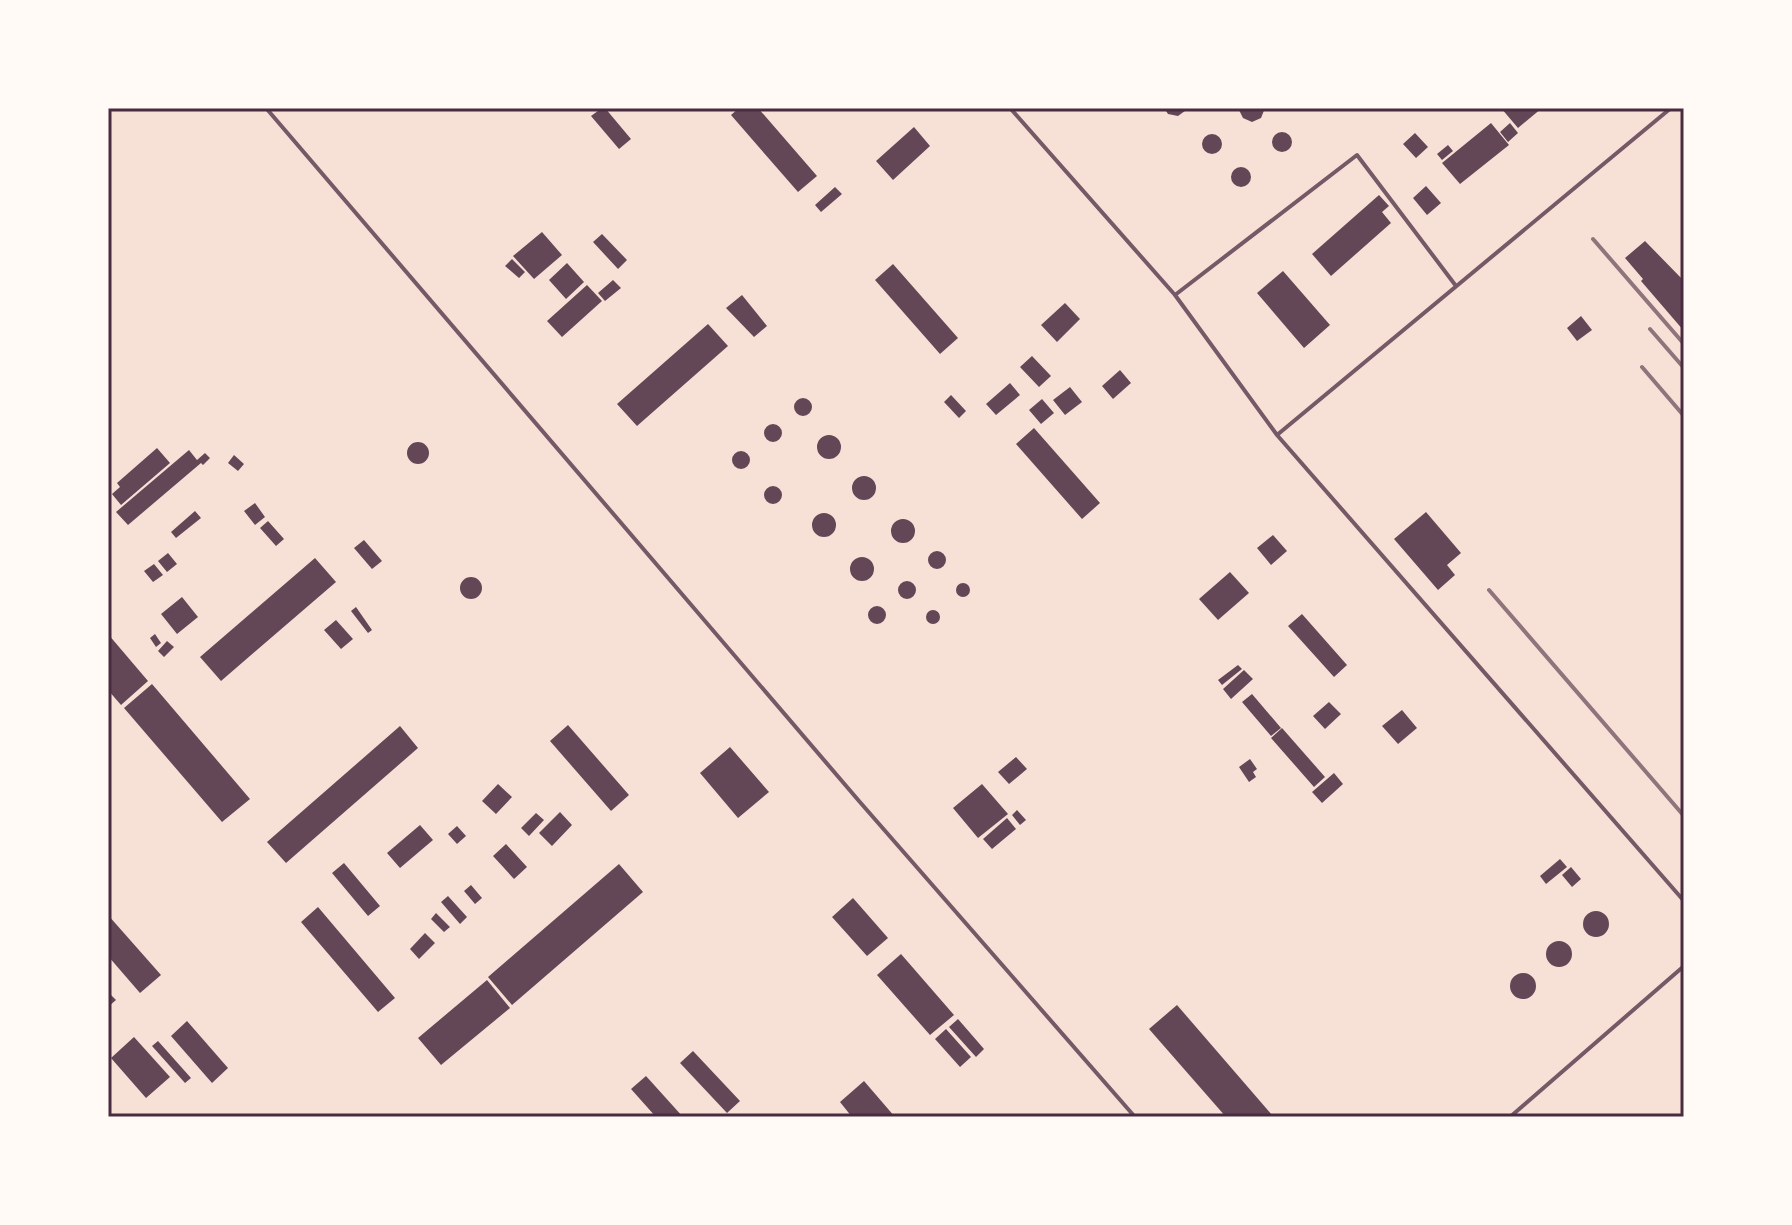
<svg xmlns="http://www.w3.org/2000/svg" width="1792" height="1225" viewBox="0 0 1792 1225" font-family="Inter,sans-serif">
<style>
.building{fill:#644757}
.lines{fill:none;stroke-linecap:round;stroke-linejoin:round}
.service{stroke:#755966;stroke-width:4}
.rail{stroke:#8f747c;stroke-width:4}
.neatline{fill:none;stroke:#4a2c40;stroke-width:3}
</style>
<rect width="100%" height="100%" fill="#f7e1d7"/>
<path class="building" d="M602 108H605L631 139 619 149 591 116Z
M739 108H758L817 176 798 192 731 115Z
M1164 108H1189L1178 116 1168 114Z
M1238 108H1265L1261 118 1252 122 1243 118Z
M1501 108H1542L1518 128Z
M1491 123 1509 145 1460 184 1442 163Z
M1510 123 1518 133 1508 142 1500 132Z
M914 127 930 146 893 180 876 161Z
M1272 142a10 10 0 1 1 20 0a10 10 0 1 1-20 0Z
M1415 133 1428 147 1416 158 1403 144Z
M1202 144a10 10 0 1 1 20 0a10 10 0 1 1-20 0Z
M1448 145 1453 151 1442 160 1437 154Z
M1231 177a10 10 0 1 1 20 0a10 10 0 1 1-20 0Z
M1426 186 1441 203 1427 215 1413 198Z
M835 187 842 194 821 212 815 205Z
M1379 195 1389 206 1382 212 1391 223 1331 276 1312 254Z
M542 232 562 255 534 279 513 256Z
M602 234 627 260 618 269 593 242Z
M1645 241 1684 281V331L1641 281 1643 279 1625 258Z
M512 259 525 272 519 278 505 266Z
M567 263 584 282 566 299 549 280Z
M893 264 958 338 940 354 875 280Z
M1283 271 1330 325 1304 348 1257 293Z
M613 280 621 288 605 301 598 293Z
M587 285 602 301 562 337 547 321Z
M742 295 767 326 754 337 726 308Z
M1065 303 1080 319 1057 342 1041 325Z
M1581 316 1592 330 1577 341 1567 328Z
M708 324 728 346 637 426 617 404Z
M1032 356 1051 376 1039 387 1020 367Z
M1120 370 1131 383 1113 399 1102 386Z
M1010 383 1020 395 996 415 986 404Z
M1070 387 1082 402 1065 415 1053 400Z
M951 395 966 411 959 418 944 402Z
M794 407a9 9 0 1 1 18 0a9 9 0 1 1-18 0Z
M1042 399 1054 413 1041 424 1029 410Z
M764 433a9 9 0 1 1 18 0a9 9 0 1 1-18 0Z
M1034 428 1100 503 1082 519 1016 444Z
M817 447a12 12 0 1 1 24 0a12 12 0 1 1-24 0Z
M407 453a11 11 0 1 1 22 0a11 11 0 1 1-22 0Z
M157 448 170 463 121 505 112 494 120 487 117 483Z
M189 450 197 460 205 453 210 458 203 465 201 463 128 525 116 512Z
M732 460a9 9 0 1 1 18 0a9 9 0 1 1-18 0Z
M234 455 244 464 238 471 228 463Z
M852 488a12 12 0 1 1 24 0a12 12 0 1 1-24 0Z
M764 495a9 9 0 1 1 18 0a9 9 0 1 1-18 0Z
M255 503 265 517 255 525 244 511Z
M195 511 201 518 176 538 171 532Z
M1426 512 1461 553 1447 565 1455 575 1438 590 1394 539Z
M812 525a12 12 0 1 1 24 0a12 12 0 1 1-24 0Z
M891 531a12 12 0 1 1 24 0a12 12 0 1 1-24 0Z
M268 521 284 539 276 546 260 528Z
M1273 535 1287 551 1271 565 1257 548Z
M364 540 382 561 372 569 354 548Z
M928 560a9 9 0 1 1 18 0a9 9 0 1 1-18 0Z
M168 553 177 564 167 572 158 561Z
M850 569a12 12 0 1 1 24 0a12 12 0 1 1-24 0Z
M315 558 336 582 221 681 200 657Z
M154 564 163 575 153 582 144 571Z
M1230 572 1249 593 1218 620 1199 599Z
M460 588a11 11 0 1 1 22 0a11 11 0 1 1-22 0Z
M898 590a9 9 0 1 1 18 0a9 9 0 1 1-18 0Z
M956 590a7 7 0 1 1 14 0a7 7 0 1 1-14 0Z
M182 597 198 617 177 634 161 614Z
M868 615a9 9 0 1 1 18 0a9 9 0 1 1-18 0Z
M356 607 372 630 368 633 351 611Z
M926 617a7 7 0 1 1 14 0a7 7 0 1 1-14 0Z
M1302 614 1347 665 1334 677 1288 626Z
M336 620 353 639 341 649 324 630Z
M108 634 148 681 121 705 108 690Z
M155 634 161 643 156 647 150 638Z
M167 641 174 647 164 657 158 651Z
M1238 665 1242 669 1222 685 1218 680Z
M1244 670 1253 679 1231 699 1223 689Z
M152 684 250 799 222 822 124 708Z
M1252 694 1281 728 1271 736 1242 702Z
M1329 702 1341 714 1325 729 1313 716Z
M1402 710 1417 728 1398 744 1382 726Z
M568 725 629 795 611 811 550 741Z
M400 726 418 748 286 863 267 842Z
M1282 728 1325 777 1314 787 1271 738Z
M730 747 769 792 738 818 700 773Z
M1016 757 1027 769 1009 784 998 772Z
M1250 759 1257 769 1253 772 1256 777 1249 782 1239 767Z
M1334 773 1343 784 1322 803 1312 792Z
M498 784 512 797 496 814 482 801Z
M982 784 1008 814 978 838 953 808Z
M1017 810 1026 820 1020 825 1012 815Z
M560 812 572 825 552 846 539 833Z
M536 813 544 820 529 836 521 828Z
M1007 818 1016 829 992 849 983 839Z
M420 825 433 840 400 868 387 853Z
M457 826 466 836 457 844 448 834Z
M506 844 527 867 514 879 493 856Z
M1560 859 1567 867 1546 884 1540 876Z
M344 863 380 906 368 916 332 873Z
M619 864 643 892 512 1005 488 977Z
M1571 867 1581 879 1572 887 1562 875Z
M471 885 482 898 475 904 464 891Z
M448 896 467 917 460 924 441 902Z
M853 898 888 938 867 956 832 917Z
M318 907 395 998 378 1012 301 922Z
M1583 924a13 13 0 1 1 26 0a13 13 0 1 1-26 0Z
M436 913 450 927 444 932 431 919Z
M108 915 161 975 140 993 108 956Z
M425 933 435 943 419 959 410 949Z
M1546 954a13 13 0 1 1 26 0a13 13 0 1 1-26 0Z
M901 954 954 1015 930 1035 877 975Z
M1510 986a13 13 0 1 1 26 0a13 13 0 1 1-26 0Z
M487 980 510 1008 441 1065 418 1038Z
M108 992 116 1000 108 1007Z
M1177 1005 1272 1115 1269 1117H1226L1149 1029Z
M958 1019 984 1049 976 1057 949 1027Z
M187 1021 228 1068 212 1083 171 1036Z
M946 1029 971 1057 960 1067 935 1039Z
M134 1037 170 1077 146 1098 111 1058Z
M158 1041 191 1078 185 1083 152 1046Z
M693 1051 740 1101 727 1113 680 1063Z
M646 1076 683 1117H656L631 1089Z
M864 1081 895 1117H852L840 1102Z"/>
<g class="lines">
<path class="service" d="M266 108 859 801 1135 1117
M1010 108 1175 295 1277 435 1684 901
M1175 295 1357 155 1456 286
M1277 435 1671 108
M1510 1117 1684 966"/>
<path class="rail" d="M1593 239 1684 344
M1650 329 1684 368
M1642 367 1684 416
M1489 590 1684 816"/>
</g>
<rect width="1792" height="1225" fill="none" stroke="#fffaf5" stroke-width="220"/>
<rect x="110" y="110" width="1572" height="1005" class="neatline"/>
</svg>
